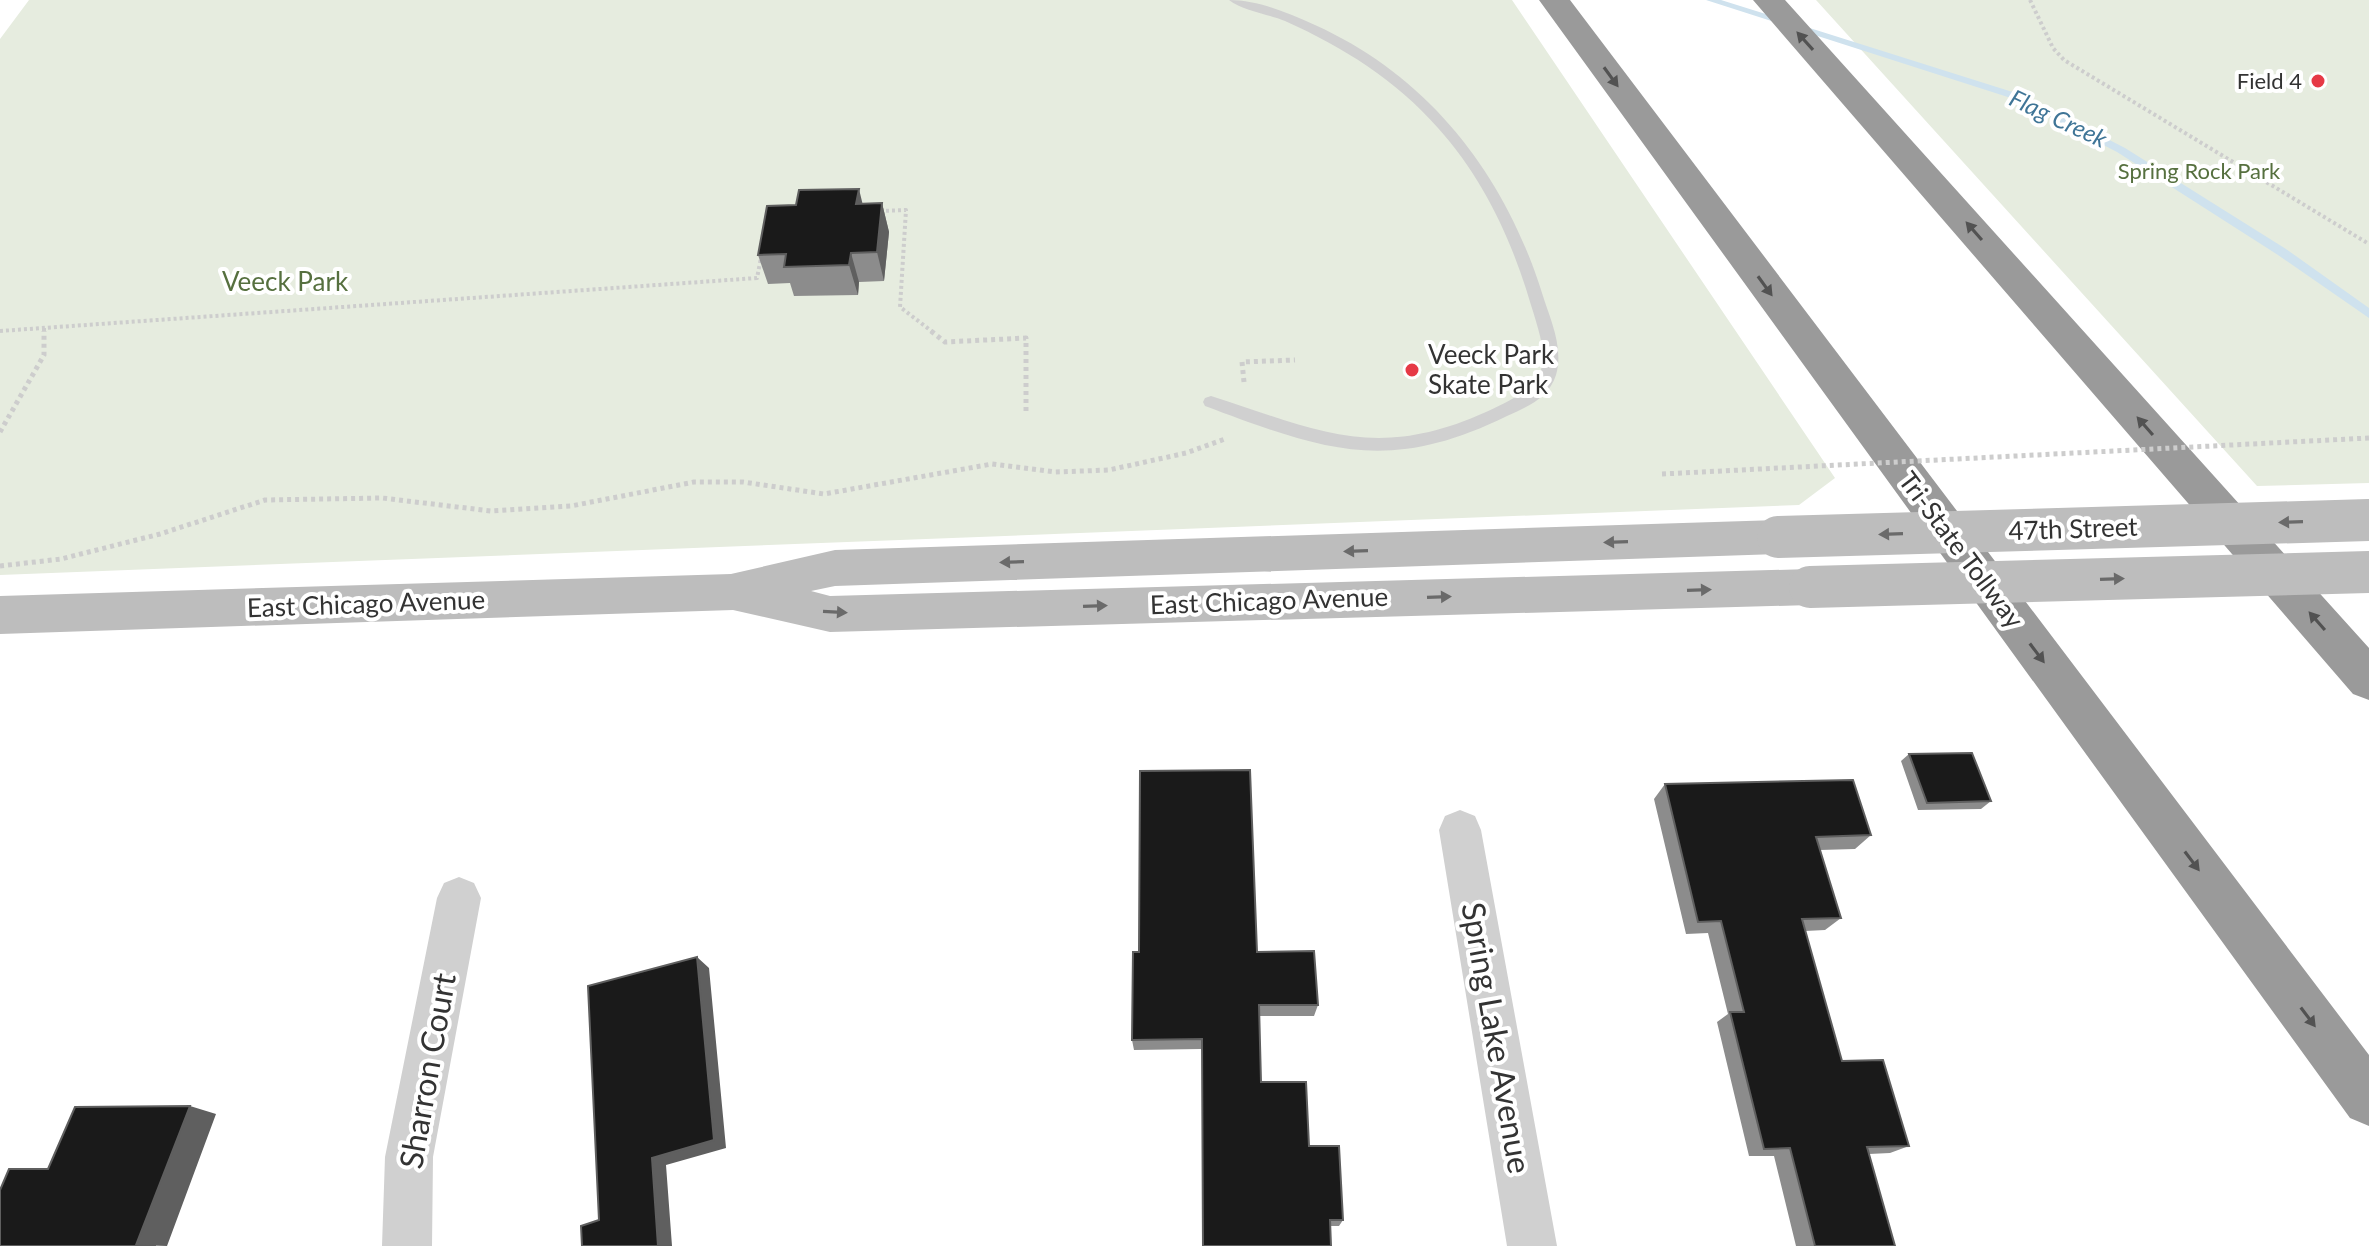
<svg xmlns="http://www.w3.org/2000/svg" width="2369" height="1246" viewBox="0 0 2369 1246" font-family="Lato,sans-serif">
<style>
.green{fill:#e6ecdf}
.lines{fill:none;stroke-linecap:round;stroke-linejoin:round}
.stream{fill:#cfe2ee;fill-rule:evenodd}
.path-far1{stroke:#cdcdcd;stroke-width:4;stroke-dasharray:3 3;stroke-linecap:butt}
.path{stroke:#cdcdcd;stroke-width:5;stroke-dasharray:4 4;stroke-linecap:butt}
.lane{fill:#d0d0d0;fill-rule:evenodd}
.street{fill:#d0d0d0;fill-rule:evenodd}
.secondary{fill:#bdbdbd;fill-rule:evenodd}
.highway{fill:#9a9a9a;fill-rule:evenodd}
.path-bridge{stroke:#cdcdcd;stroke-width:5;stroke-dasharray:4 4;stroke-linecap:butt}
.secondary-bridge{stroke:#bdbdbd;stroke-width:42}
.wall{fill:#8c8c8c}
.shaded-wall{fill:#5f5f5f}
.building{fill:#1a1a1a;stroke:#5f5f5f;stroke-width:2}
.oneway{fill:#525252}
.oneway2{fill:#6a6a6a}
.poi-dot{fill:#e63946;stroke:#fff;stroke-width:3}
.labels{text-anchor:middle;stroke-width:8;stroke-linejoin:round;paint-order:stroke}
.far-poi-label{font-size:22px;fill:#333;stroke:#fff;text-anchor:end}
.far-park-label{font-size:22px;fill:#56703f;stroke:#fff}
.far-water-label{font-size:24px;font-style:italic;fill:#3f7597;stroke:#fff}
.park-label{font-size:26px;fill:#56703f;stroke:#fff}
.poi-label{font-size:26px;fill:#333;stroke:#fff;text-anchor:start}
.street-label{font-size:26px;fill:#333;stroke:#fff}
.near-street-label{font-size:32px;fill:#333;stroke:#fff}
</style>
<rect width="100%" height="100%" fill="#fff"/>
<path class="green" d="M29 0H1512L1835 478 1799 505 0 575V39Z
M1816 0H2369V483L2257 486Z"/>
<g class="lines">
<path class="stream" d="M1706 0H1721L2022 95 2125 148 2286 249 2369 308V318L2278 255 2117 152 2014 99Z"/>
<path class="path-far1" d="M2030 0 2053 48 2064 60 2369 244
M880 211 906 210 900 307 934 333
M44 328V333
M0 331 757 278 761 258"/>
<path class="path" d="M931 331 945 342 1026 338V413
M1244 382 1242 362 1295 360
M0 432 44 355V331
M0 566 61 559 160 534 265 500 382 498 491 511 571 506 694 482H743L824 494 992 464 1055 472 1109 470 1186 453 1225 439"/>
<path class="lane" d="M1229 0C1259 0 1287 13 1315 25 1430 77 1505 175 1542 293 1550 319 1564 347 1556 375 1549 398 1527 407 1507 416 1387 475 1323 450 1205 406L1203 402 1205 398 1211 396C1318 430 1375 462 1486 412 1560 379 1548 361 1527 292 1508 232 1481 176 1438 128 1396 80 1343 47 1285 21 1268 14 1243 11 1229 0Z"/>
<path class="street" d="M1460 810 1475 816 1481 830 1557 1246H1507L1439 830 1445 816Z
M459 877 474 883 481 898 433 1157 432 1246H382L385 1157 437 898 444 883Z"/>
<path class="secondary" d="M1778 520 1793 525 1799 537 1793 549 1778 554 835 586 811 591 830 596 1810 569 1825 574 1832 587 1825 600 1810 605 830 632 733 610 0 634V596L731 574 835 550Z"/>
<path class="highway" d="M1539 0H1570L2369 1055V1126L2350 1118Z
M1753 0H1785L2369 648V700L2353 694Z"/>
<path class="path-bridge" d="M1662 474 2369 438"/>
<path class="secondary-bridge" d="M1778 537 2369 520
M1810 587 2369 572"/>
</g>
<path class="wall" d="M862 203H882L889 232 884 281 859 282 858 295 794 296 790 283 768 284 758 255Z
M1909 754 1991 801 1981 809 1918 810 1901 761Z
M1665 784 1871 835 1855 849 1820 850 1841 918 1825 930 1805 931 1842 1061 1909 1146 1890 1153 1869 1154 1895 1246H1796L1774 1156H1749L1717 1022 1728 1014 1708 933 1686 934 1654 799Z
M1257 952 1318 1005 1314 1016H1259L1261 1082 1309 1146 1343 1220 1339 1226H1330L1201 1049 1134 1050 1132 1040Z"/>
<path class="shaded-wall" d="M859 189 866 218 856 204Z
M882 203 889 232 884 281 877 252Z
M851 253 859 282 858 295 849 265Z
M697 957 709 968 726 1148 666 1165 672 1246H658L652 1158Z
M190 1106 216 1114 167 1246 136 1245Z"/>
<path class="building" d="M859 189 856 204 882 203 877 252 851 253 849 265 784 267 786 254 758 255 767 206 796 205 799 190Z
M1972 753 1991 801 1927 803 1909 754Z
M1250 770 1257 952 1314 951 1318 1005H1259L1261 1082H1306L1309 1146H1339L1343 1220H1330L1331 1246H1203L1202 1039 1132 1040 1133 952H1139L1140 771Z
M1853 780 1871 835 1816 837 1841 918 1802 919 1842 1061 1883 1060 1909 1146 1867 1147 1895 1246H1815L1790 1148 1764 1149 1730 1012H1744L1721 921 1698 922 1665 784Z
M697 957 714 1140 652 1158 658 1246H582L581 1226 599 1220 588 986Z
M190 1106 136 1245 156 1246H0V1190L9 1169H48L75 1107Z"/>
<defs><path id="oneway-solid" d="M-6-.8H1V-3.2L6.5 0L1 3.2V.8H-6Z" transform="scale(2)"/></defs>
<g class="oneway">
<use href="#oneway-solid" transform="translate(1805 41) rotate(-132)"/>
<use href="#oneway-solid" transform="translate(1611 77) rotate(54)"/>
<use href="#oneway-solid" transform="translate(1974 231) rotate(-131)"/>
<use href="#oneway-solid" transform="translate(1765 286) rotate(54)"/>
<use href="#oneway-solid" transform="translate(2145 426) rotate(-131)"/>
<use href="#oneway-solid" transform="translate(2317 621) rotate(-131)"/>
<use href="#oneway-solid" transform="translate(2037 653) rotate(53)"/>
<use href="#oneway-solid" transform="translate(2192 861) rotate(53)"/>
<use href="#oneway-solid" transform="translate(2308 1017) rotate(53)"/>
</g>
<g class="oneway2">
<use href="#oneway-solid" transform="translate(2291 522) rotate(178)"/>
<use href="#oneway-solid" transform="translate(1891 534) rotate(178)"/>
<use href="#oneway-solid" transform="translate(1616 542) rotate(178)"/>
<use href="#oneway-solid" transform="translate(1356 551) rotate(178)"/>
<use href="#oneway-solid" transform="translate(1012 562) rotate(178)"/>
<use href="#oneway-solid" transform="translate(2112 579) rotate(-2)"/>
<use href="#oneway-solid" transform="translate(1699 590) rotate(-2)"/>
<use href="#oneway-solid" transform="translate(1439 597) rotate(-2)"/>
<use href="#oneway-solid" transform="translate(1095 606) rotate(-2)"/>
<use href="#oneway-solid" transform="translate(835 612) rotate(3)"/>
</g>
<g class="poi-dot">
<circle cx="2318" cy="81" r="8"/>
<circle cx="1412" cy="370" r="8"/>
</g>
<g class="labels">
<g class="far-poi-label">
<text x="2302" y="89">Field 4</text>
</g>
<g class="far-park-label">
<text x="2199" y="179">Spring Rock Park</text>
</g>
<g class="far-water-label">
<text transform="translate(2058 119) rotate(25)" y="8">Flag Creek</text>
</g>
<g class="park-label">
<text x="285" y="291">Veeck Park</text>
</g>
<g class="poi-label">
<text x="1428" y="364">Veeck Park<tspan x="1428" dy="30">Skate Park</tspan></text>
</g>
<g class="street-label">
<text transform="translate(2073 529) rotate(-2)" y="9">47th Street</text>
<text transform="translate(1961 550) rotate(53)" y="9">Tri-State Tollway</text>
<text transform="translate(1269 601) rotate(-2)" y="9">East Chicago Avenue</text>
<text transform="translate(366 604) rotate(-2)" y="9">East Chicago Avenue</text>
</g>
<g class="near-street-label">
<text transform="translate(1496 1038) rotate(80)" y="11">Spring Lake Avenue</text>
<text transform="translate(428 1071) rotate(-80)" y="11">Sharron Court</text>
</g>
</g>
</svg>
